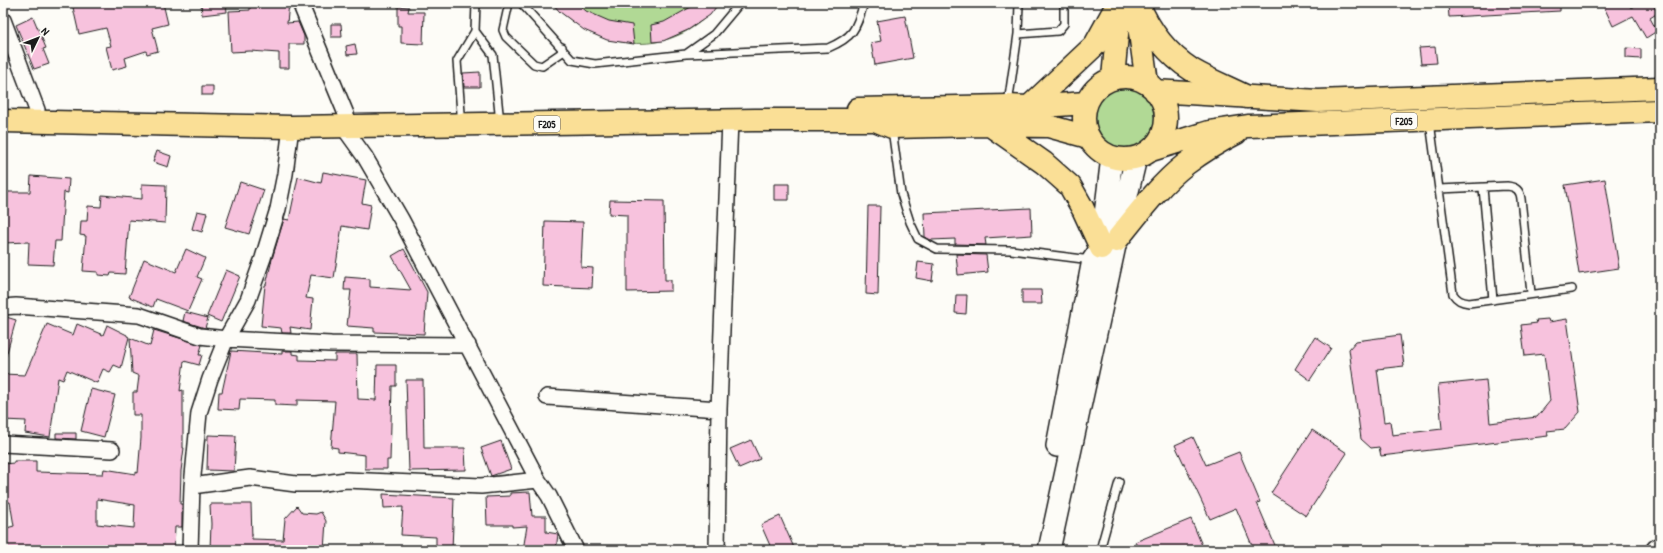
<svg xmlns="http://www.w3.org/2000/svg" width="1663" height="553" viewBox="0 0 1663 553" font-family="'Patrick Hand',sans-serif">
<style>
.green{fill:#b1d995;stroke:#667a58}
.building{fill:#f7c2dd;stroke:#1c1c1c;fill-rule:evenodd}
.lines{fill:none;stroke-linecap:round;stroke-linejoin:round}
.lane-casing{stroke:#1c1c1c;stroke-width:10}
.street-casing{stroke:#1c1c1c;stroke-width:18}
.secondary-casing{stroke:#1c1c1c;stroke-width:24}
.primary-casing{stroke:#1c1c1c;stroke-width:25}
.highway-casing{stroke:#1c1c1c;stroke-width:25}
.lane{stroke:#fdfcf7;stroke-width:7}
.street{stroke:#fdfcf7;stroke-width:15}
.secondary{stroke:#fdfcf7;stroke-width:21}
.primary{stroke:#fadf96;stroke-width:22}
.highway{stroke:#fadf96;stroke-width:22}
.labels{text-anchor:middle;stroke-width:3;stroke-linejoin:round;paint-order:stroke}
.shield{fill:#fdfcf7;stroke:#605f5e;stroke-width:1}
.shield-label{font-size:10px;font-weight:bold;fill:#1c1c1c}
</style>
<rect width="100%" height="100%" fill="#fdfcf7"/>
<filter id="ink" filterUnits="userSpaceOnUse"><feTurbulence type="fractalNoise" baseFrequency=".025" numOctaves="2"/><feDisplacementMap in="SourceGraphic" scale="8" xChannelSelector="R" yChannelSelector="G"/><feConvolveMatrix kernelMatrix="1 2 1 2 8 2 1 2 1" color-interpolation-filters="sRGB"/></filter>
<g filter="url(#ink)">
<path class="green" d="M552 3H719C674 60 599 54 552 3Z
M1090 119a33 33 0 1 1 66 0a33 33 0 1 1-66 0Z"/>
<path class="building" d="M72 3H163L168 24 152 28 158 51 147 54 146 51 125 58 127 66 112 70 106 47 111 46 106 28 79 34Z
M201 3H226L227 12 202 15Z
M250 3H289L287 23 298 22 304 36V44H289V68H279V53L250 51 231 52 229 11 250 10Z
M552 3H577L586 11 609 21 632 25 634 44 607 40 584 30 560 12Z
M698 3H719L710 15 688 30 663 41 652 42 651 25 664 22Z
M1481 3H1560V11L1449 17 1448 5Z
M1613 3H1629L1631 8 1639 3H1652L1658 13 1650 18 1657 31 1646 38 1633 16 1613 26 1604 7Z
M398 6 409 7 408 12H424L423 44 401 43V26H398Z
M905 16 913 58 875 65 871 43 881 41 877 21Z
M33 17 46 48 43 49 49 64 34 69 16 25Z
M331 24H341L342 37H331Z
M355 44 357 54 347 55 346 46Z
M1435 47 1437 63 1421 64 1419 48Z
M1626 48 1641 49V59L1626 58Z
M480 72V87H464L463 73Z
M202 86H213V95H202Z
M157 151 171 156 168 167 153 162Z
M323 172 366 180 362 203 371 205 367 230 342 226 334 278 311 275 306 298 313 299 310 330 290 327 291 333H282L281 328 261 326 265 285H266L272 259 284 219 289 220 298 177 321 183Z
M31 176 69 179 68 193 64 192 61 241H55L53 265 28 264 29 242 3 243V192H30Z
M1605 179 1619 268 1579 274 1565 185Z
M240 182 264 190 249 234 225 227Z
M142 184 166 185 165 223 129 220 125 274 111 273 110 276 98 275V272L83 271 86 236 80 235 81 221H87L88 206 101 207 102 195 142 199Z
M774 184H789V200H774Z
M610 200 664 201 665 280H671V291L627 292V215L609 214Z
M868 206H880L878 295 866 294Z
M1031 208 1032 235 985 238 986 245 955 244V239L931 240 925 237 924 213Z
M197 211 207 213 202 232 192 229Z
M545 221 583 222 581 267 593 268 592 288 543 286Z
M186 249 205 258 197 277 202 279 188 311 156 299 153 307 129 297 144 259 176 272Z
M404 249 427 292 424 334 374 332V328L347 326 351 290H344L345 277 370 279V287L411 290 392 256Z
M956 254 986 255 988 272 958 275Z
M918 262 934 264 932 281 916 278Z
M226 270 240 276 221 322 207 316Z
M1022 290H1041L1042 304H1022Z
M956 295H967L966 314 955 313Z
M185 312 208 318 205 328 183 321Z
M3 316 16 320 6 356H3Z
M1548 319 1549 322 1567 319 1580 412 1565 429 1547 431 1548 436 1381 456 1379 447 1371 448 1361 439 1349 349 1356 341 1400 335 1404 366 1377 369 1384 422 1390 421 1392 435 1442 429 1438 385 1486 380 1490 423 1537 417 1550 401 1544 354 1525 356 1521 325 1537 323 1536 320Z
M47 324 73 335 77 324 103 335 107 325 127 335V336L129 337 121 368 114 365 110 372 103 369 97 383 67 370 63 380 58 378 50 437 25 433 26 421 3 420V374L25 375Z
M154 330 202 345 199 355H202L199 365 184 361 180 391 183 390V448H184L181 471 180 504H182V527H175L174 550H135L96 546 97 550H3V529L14 526 10 502 3 503V464L14 463V461H36V472L103 474 104 469 136 474V472L138 473 141 438V415H133V392H137L139 376 132 373 130 338 150 346ZM97 499 135 505 134 528 97 524Z
M1315 337 1331 348 1310 380 1295 369Z
M231 351 282 354V351H292V354L299 355V360L335 361V354H357L358 399 376 400 377 365H396V386H392L390 460H387V469H365V455L338 452V448L331 447 335 401 297 400V406L275 405V400L240 399 239 410 218 409 219 392H222Z
M406 380H423L424 448H465L466 470 409 471Z
M91 389 115 395 104 437 81 431Z
M1312 430 1347 453 1306 516 1271 493Z
M56 433H76V439L56 438Z
M208 435 236 436 234 471 207 470Z
M1193 437 1206 465 1239 452 1260 502 1257 503 1277 550H1254L1236 508 1210 519 1175 445Z
M751 440 760 459 739 468 730 449Z
M501 441 511 469 491 476 481 448Z
M530 492 532 516H546V532L558 534 556 550H523L527 526 512 527V525H487L486 497 510 496V493Z
M383 494 454 498 452 550H436V537L401 535 403 507 384 508Z
M210 504H251L252 539 283 540 285 519 297 506 302 513 316 514 321 512 326 521 324 550H210L211 524Z
M780 516 795 550H772L761 525Z
M1191 519 1204 550H1139L1135 542Z"/>
<g class="lines">
<g class="lane-casing">
<path id="lane" d="M509 3 503 30 506 37 534 64 542 66 561 53 562 47
M521 3 572 60 595 64 686 54 714 34 740 3
M475 31 476 3
M1018 34 1058 31 1064 24V3
M687 54 828 48C854 37 856 29 864 3
M1008 104 1018 34 1019 3
M461 113 457 61 475 31 493 55 499 113
M1430 122 1453 294C1457 300 1461 302 1469 303L1572 289
M892 129 901 194 910 222 918 239 937 249 1011 250 1091 260
M1483 188 1493 300
M1439 189 1507 186C1516 187 1520 190 1521 199L1531 293
M1100 550 1119 482"/>
</g>
<g class="street-casing">
<path id="street" d="M300 3 346 114
M3 20 37 110
M342 125 365 157 401 219 538 480 549 496 576 550
M3 307 16 306 139 315 200 336 226 339 331 344 468 345
M547 397 719 409
M3 444 112 450
M192 486 250 478 296 484H317L346 480 481 486 538 480
M190 550 192 486 199 413 210 379 226 339 248 300 263 258 278 209 285 174 291 127
M717 550 719 409 730 120"/>
</g>
<g class="secondary-casing">
<path id="secondary" d="M1057 446 1093 260 1101 248 1112 157
M1049 550 1116 241 1136 158
M1657 550 1660 548"/>
</g>
<g class="primary-casing">
<path id="primary" d="M1084 118a41 41 0 1 1 82 0a41 41 0 1 1-82 0Z
M1155 91 1318 101 1660 88
M858 109 1008 106 1029 107 1086 103
M3 121 291 127 755 120H875L892 127 981 125 1048 126 1088 137
M990 125 1044 163 1070 186 1083 209 1101 248
M1151 150 1209 132 1248 126 1660 111
M1116 241C1137 215 1159 185 1186 164 1202 152 1218 142 1236 133"/>
</g>
<g class="highway-casing">
<path id="highway" d="M1138 3C1149 30 1167 54 1192 70 1209 80 1229 88 1247 97
M1137 11 1147 83
M1113 78 1118 24 1117 8
M1029 107 1095 45 1117 5"/>
</g>
<use href="#lane" class="lane"/>
<use href="#street" class="street"/>
<use href="#secondary" class="secondary"/>
<use href="#primary" class="primary"/>
<use href="#highway" class="highway"/>
</g>
</g>
<g class="labels">
<g class="shield">
<rect x="1391" y="113" width="26" height="16" rx="3"/>
<rect x="534" y="116" width="26" height="16" rx="3"/>
</g>
<g class="shield-label">
<text x="1404" y="125">F205</text>
<text x="547" y="128">F205</text>
</g>
</g>
<rect width="1663" height="553" fill="none" stroke="#fdfcf7" stroke-width="16"/>
<rect x="8" y="8" width="1647" height="537" fill="none" stroke="#1c1c1c" stroke-width="1.5" filter="url(#ink)"/>
<g transform="translate(38 38) rotate(47)" stroke="#fdfcf7" stroke-width="3" paint-order="stroke">
<path d="M0-3L7 15L0 10L-7 15Z" fill="#1c1c1c"/>
<text y="-6" font-size="11" font-weight="bold" text-anchor="middle" fill="#1c1c1c">N</text>
</g>
</svg>
